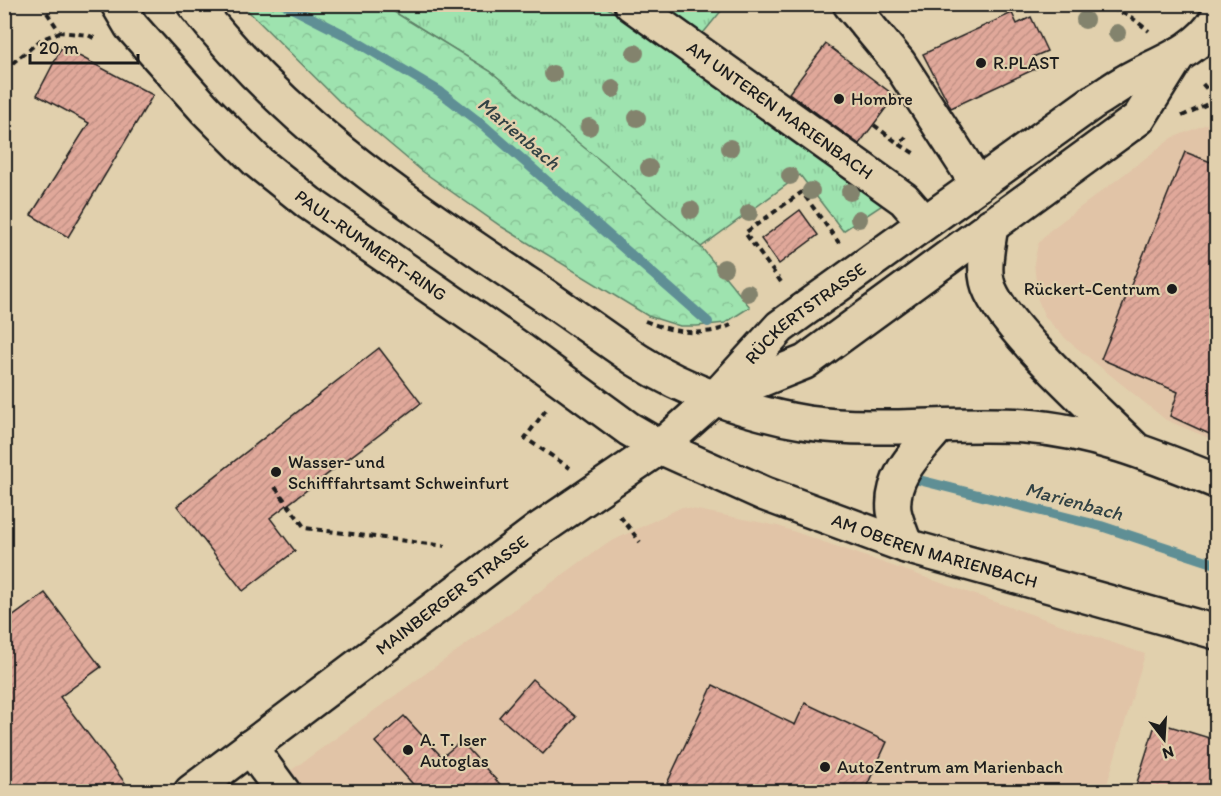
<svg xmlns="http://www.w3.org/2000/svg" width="1221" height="796" viewBox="0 0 1221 796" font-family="Itim,sans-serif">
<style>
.built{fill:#e1c4a7}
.grass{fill:url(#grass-tufts);stroke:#5d8066;stroke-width:1.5}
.forest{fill:url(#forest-crowns);stroke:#5d8066;stroke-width:1.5}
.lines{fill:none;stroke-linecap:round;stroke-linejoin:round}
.stream{stroke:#5f8f95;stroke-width:10}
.building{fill:url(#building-hatch);stroke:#1c1c1c;stroke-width:1.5}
.minor-casing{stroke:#1c1c1c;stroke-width:38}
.major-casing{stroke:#1c1c1c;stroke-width:38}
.path{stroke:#1c1c1c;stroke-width:4;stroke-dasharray:6 4.5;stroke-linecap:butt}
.minor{stroke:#e1d0ad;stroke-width:33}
.major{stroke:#e1d0ad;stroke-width:33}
.tree{fill:#83836d}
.poi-dot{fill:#1c1c1c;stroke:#e1d0ad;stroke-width:2}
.labels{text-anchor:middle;stroke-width:4.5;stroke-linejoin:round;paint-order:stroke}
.poi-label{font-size:18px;fill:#1c1c1c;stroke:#e1d0ad;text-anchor:start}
.street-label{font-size:18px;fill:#1c1c1c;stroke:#e1d0ad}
.water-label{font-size:20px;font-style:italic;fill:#324244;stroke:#e1d0ad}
</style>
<defs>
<pattern id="grass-tufts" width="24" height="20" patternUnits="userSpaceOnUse" patternTransform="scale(1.5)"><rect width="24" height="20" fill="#9ee3af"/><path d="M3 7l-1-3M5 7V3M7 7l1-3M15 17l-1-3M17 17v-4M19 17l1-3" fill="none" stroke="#88c296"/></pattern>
<pattern id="forest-crowns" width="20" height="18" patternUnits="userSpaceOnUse" patternTransform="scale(1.5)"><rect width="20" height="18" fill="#9ee3af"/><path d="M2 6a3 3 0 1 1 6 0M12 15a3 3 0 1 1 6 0" fill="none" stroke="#88c296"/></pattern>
<pattern id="building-hatch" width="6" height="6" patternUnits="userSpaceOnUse" patternTransform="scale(1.5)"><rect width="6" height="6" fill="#e0a89a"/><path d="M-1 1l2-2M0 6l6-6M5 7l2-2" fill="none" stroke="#c09084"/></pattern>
</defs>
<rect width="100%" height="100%" fill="#e1d0ad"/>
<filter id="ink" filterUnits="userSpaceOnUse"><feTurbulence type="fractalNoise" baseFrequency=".0167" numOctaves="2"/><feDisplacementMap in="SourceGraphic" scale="12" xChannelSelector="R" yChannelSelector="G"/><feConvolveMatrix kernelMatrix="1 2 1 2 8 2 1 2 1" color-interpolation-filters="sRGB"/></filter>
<g filter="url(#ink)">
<path class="built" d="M1216 120V441L1166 420 1067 340 1045 317 1038 300 1034 263 1038 244 1049 231 1172 138Z
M682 507 778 526 1145 654 1105 791 261 792 604 545Z"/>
<path class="grass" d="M383 5H603L737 92 887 202 843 231 800 175 701 247 490 71Z
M651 5H726L700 37Z"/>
<path class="forest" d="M242 5H383L490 71 607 166 701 247 750 307 725 323 697 326H680L648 316 502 227 422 171 340 102Z"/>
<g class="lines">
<path class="stream" d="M284 4 345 35 439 91 484 126 708 322
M919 480 1101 526 1216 564"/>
</g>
<path class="building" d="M1012 13 1017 24 1031 17 1047 51 1033 57 1037 68 951 108 923 54Z
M826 44 895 96 859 144 789 93Z
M62 47 153 95 68 237 31 215 89 123 37 95Z
M1185 152 1216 164V437L1170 416 1178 392 1101 359Z
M800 210 818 235 779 264 761 239Z
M379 348 421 403 270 518 295 551 243 591 177 506Z
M45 593 101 667 60 697 132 792H14L4 779V623Z
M532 679 576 717 543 754 499 717Z
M713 685 795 725 805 703 887 742 864 792H663Z
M404 716 442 757 461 741 507 792H420L375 742Z
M1156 722 1216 740V792H1134Z"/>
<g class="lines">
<g class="minor-casing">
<g id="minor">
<path id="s1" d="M631 4 904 199 924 222"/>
<path d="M850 4 899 63 978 185"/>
<path d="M991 225C989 243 983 263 987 281 995 321 1100 414 1133 447"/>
<path d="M723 395 805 362 1139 118 1179 54"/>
<path id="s2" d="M714 399 780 327 1093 102C1104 96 1114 88 1125 82 1155 64 1197 53 1216 20"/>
<path d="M250 747 283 792"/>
</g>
</g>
<g class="major-casing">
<g id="major">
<path id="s3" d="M118 4 131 26 205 109 258 162 309 203 517 347 629 429 660 447 765 494 906 546 1216 632"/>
<path d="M194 4C291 127 399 197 526 283 564 308 600 335 637 360 685 391 751 414 808 423 880 433 953 421 1025 426 1094 431 1154 456 1216 481"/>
<path d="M906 546C902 535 896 522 894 511 890 476 918 451 938 427"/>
<path id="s4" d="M191 792 537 531 660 447 714 399"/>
</g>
</g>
<path class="path" d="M41 4 60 32 88 35 96 39
M1102 4 1131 17 1149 31
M4 70 42 39 60 32
M1182 116 1216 100 1201 82
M874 125 899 144
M906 137 899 144 915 154
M781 282 745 233 802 192 839 243
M645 321C673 332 703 338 731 325
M546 410 525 438 570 468
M275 487 305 528 445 546
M620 516 640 542"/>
<use href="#minor" class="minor"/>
<use href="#major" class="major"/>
</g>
<g class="tree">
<circle cx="1085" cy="20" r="9"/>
<circle cx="1117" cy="33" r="9"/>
<circle cx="635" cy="53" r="9"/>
<circle cx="553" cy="74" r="9"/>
<circle cx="613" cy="89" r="9"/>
<circle cx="637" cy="118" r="9"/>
<circle cx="589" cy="127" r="9"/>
<circle cx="730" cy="148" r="9"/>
<circle cx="649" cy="168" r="9"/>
<circle cx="790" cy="176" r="9"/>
<circle cx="811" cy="191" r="9"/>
<circle cx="850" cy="192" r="9"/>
<circle cx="691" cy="210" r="9"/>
<circle cx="749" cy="213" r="9"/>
<circle cx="859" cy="219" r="9"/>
<circle cx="724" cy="268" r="9"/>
<circle cx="748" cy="293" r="9"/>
</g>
</g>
<g class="poi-dot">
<circle cx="981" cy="63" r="6"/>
<circle cx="839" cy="99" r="6"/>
<circle cx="1172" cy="289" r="6"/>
<circle cx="276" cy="472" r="6"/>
<circle cx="408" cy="750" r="6"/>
<circle cx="825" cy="767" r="6"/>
</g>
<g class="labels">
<g class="poi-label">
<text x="993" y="69">R.PLAST</text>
<text x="851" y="105">Hombre</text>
<text x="1160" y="295" text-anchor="end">Rückert-Centrum</text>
<text x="288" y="468">Wasser- und<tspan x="288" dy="21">Schifffahrtsamt Schweinfurt</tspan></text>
<text x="420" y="746">A. T. Iser<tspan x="420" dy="21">Autoglas</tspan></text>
<text x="837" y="773">AutoZentrum am Marienbach</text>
</g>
<g class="street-label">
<text dy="6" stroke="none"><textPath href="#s1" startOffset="183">AM UNTEREN MARIENBACH</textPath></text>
<text dy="6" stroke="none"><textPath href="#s3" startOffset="352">PAUL-RUMMERT-RING</textPath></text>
<text dy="6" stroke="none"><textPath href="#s2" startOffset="126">RÜCKERTSTRASSE</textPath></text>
<text dy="6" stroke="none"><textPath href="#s3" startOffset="999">AM OBEREN MARIENBACH</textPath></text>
<text dy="6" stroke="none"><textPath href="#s4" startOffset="327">MAINBERGER STRASSE</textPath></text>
</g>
<g class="water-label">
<text transform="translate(519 133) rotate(40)" y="7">Marienbach</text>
<text transform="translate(1074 501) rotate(15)" y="7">Marienbach</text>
</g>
</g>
<rect width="1221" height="796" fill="none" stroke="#e1d0ad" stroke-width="24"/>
<rect x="12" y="12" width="1197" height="772" fill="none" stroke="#1c1c1c" stroke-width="2" filter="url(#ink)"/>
<g transform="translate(1164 739) rotate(163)" stroke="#e1d0ad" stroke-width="4.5" paint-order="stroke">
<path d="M0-4.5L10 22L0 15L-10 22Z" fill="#1c1c1c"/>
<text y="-9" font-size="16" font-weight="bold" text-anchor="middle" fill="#1c1c1c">N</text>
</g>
<path d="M30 54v9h108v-9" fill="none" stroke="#1c1c1c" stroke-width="3"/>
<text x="39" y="54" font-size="18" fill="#1c1c1c" stroke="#e1d0ad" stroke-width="4.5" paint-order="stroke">20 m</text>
</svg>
